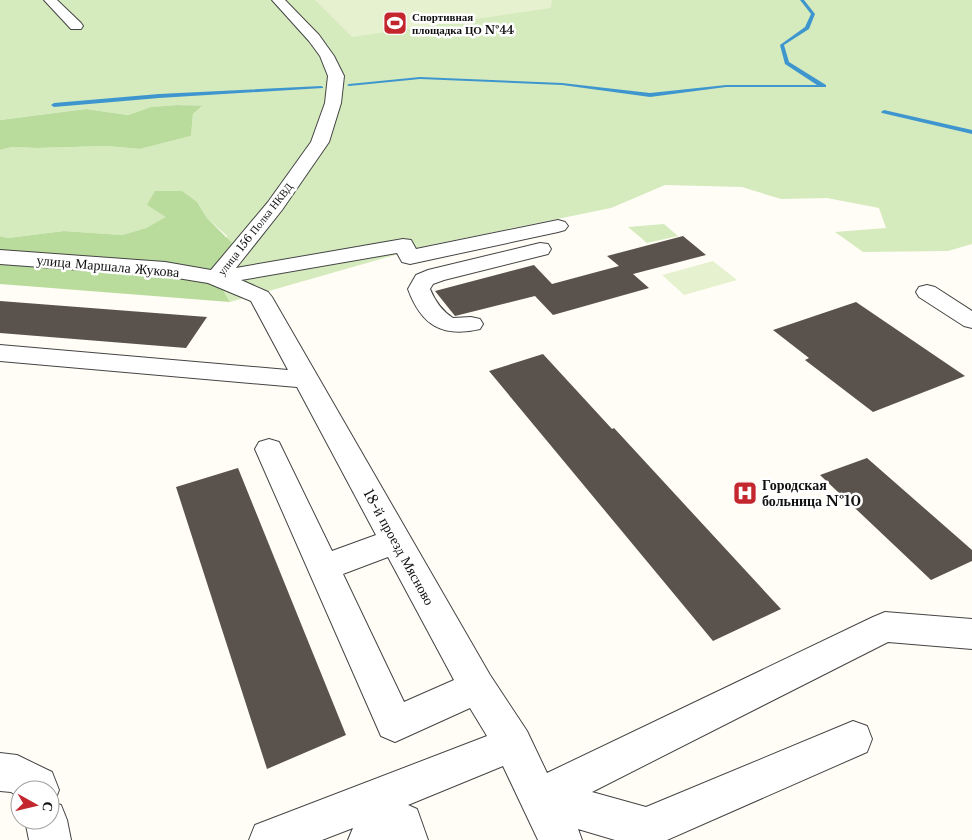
<svg xmlns="http://www.w3.org/2000/svg" width="972" height="840" viewBox="0 0 972 840" font-family="'Libre Baskerville',serif">
<style>
.green{fill:#d5ebbd}
.forest{fill:#b9dc9c}
.pitch{fill:#e6f2cf}
.lines{fill:none;stroke-linecap:round;stroke-linejoin:round}
.stream{fill:#3f96cf;fill-rule:evenodd}
.building{fill:#5a524d}
.minor-casing{stroke:#444;stroke-width:2}
.minor{fill:#fff;fill-rule:evenodd}
.labels{text-anchor:middle;stroke-width:5;stroke-linejoin:round;paint-order:stroke}
.far-poi-label{font-size:11px;font-weight:bold;fill:#111;stroke:#fff;text-anchor:start}
.far-street-label{font-size:11px;fill:#111;stroke:#fff}
.street-label{font-size:14px;fill:#111;stroke:#fff}
.poi-label{font-size:14px;font-weight:bold;fill:#111;stroke:#fff;text-anchor:start}
</style>
<rect width="100%" height="100%" fill="#fffdf5"/>
<path class="green" d="M0 0H972V244L948 251 863 252 835 232 886 228 879 208 827 198 781 199 742 187 665 185 611 208 430 245 230 302 216 278 227 236 207 218 197 202 146 228 122 235 64 231 8 238 0 236V150L12 147 37 148 107 146 140 149 191 136 193 114 201 107 177 105 151 107 128 115 86 109 0 120Z
M664 224 678 236 647 243 628 227Z"/>
<path class="forest" d="M177 105 202 106 193 114 191 136 140 149 107 146 37 148 12 147 0 150V120L86 109 128 115 151 107Z
M155 191H182L197 202 207 218 239 250 216 278 230 302 0 284V236L8 238 64 231 122 235 146 228 166 217 147 205Z"/>
<path class="pitch" d="M315 0H552L551 8 352 37Z
M713 261 737 280 684 295 662 275Z"/>
<g class="lines">
<path class="stream" d="M800 0H804L815 14 809 29 784 45 789 62 826 85V87H726L650 97 562 85 420 79 349 86 347 85 349 84 420 77 562 83 650 93 726 85H817L785 64 780 45 805 27 811 14Z
M321 86 323 87V88L159 98 54 107 51 105 54 103 159 94Z
M884 110 972 130V134L882 113 881 112Z"/>
</g>
<path class="building" d="M683 236 706 255 633 274 649 288 553 315 535 296 455 316 435 291 534 265 552 284 619 266 607 256Z
M0 301 207 317 186 348 0 333Z
M856 302 965 376 873 412 805 360 809 358 773 330Z
M543 354 612 429 614 428 781 609 713 641 489 371Z
M867 458 972 550V561L931 580 820 475Z
M238 468 346 735 267 769 176 487Z"/>
<g class="lines">
<g class="minor-casing">
<path id="minor" d="M44 0H57L81 23 83 26 81 29H71Z
M272 0H285L319 35 334 56 344 76 341 103 329 142 282 210 236 268 403 239 411 240 416 249 558 220 565 222 568 226 565 230 558 232 410 264 402 262 397 253 241 280 268 292 272 297 490 675 527 731 547 773 873 617 885 612 972 619V649L888 642 592 792 646 807 853 721 867 726 872 739 867 752 667 840H615L578 829 582 840H538L503 766 408 805 417 809 428 840H348L353 828 322 840H249L255 825 487 736 470 708 395 742 381 736 255 449 259 442 269 439 279 442 332 551 376 535 297 387 0 361V345L288 370 251 301 208 283 165 276 0 264V250L165 262 211 270 268 202 311 142 325 103 328 76 320 56 309 41ZM388 557 454 680 404 702 343 574Z
M540 243 548 244 551 249 548 254 444 280 433 284 430 289C435 301 442 311 453 318L471 317 480 319 483 324 480 329C442 338 421 325 408 289L416 275 428 270Z
M927 285 935 287 972 311V328L964 326 919 297 916 292 919 287Z
M0 753 17 755 52 772 59 790 54 803 61 805 67 820 71 840H29L25 820H50V790H20V798L11 792 0 791Z"/>
</g>
<use href="#minor" class="minor"/>
</g>
<defs>
<g id="stadium-square" transform="scale(1.25)"><rect x="-9" y="-9" width="18" height="18" rx="4" fill="#c4262e" stroke="#fff"/><path d="M0-5a6.5 5 0 1 0 0 10a6.5 5 0 1 0 0-10ZM-3.5-1.8h7v3.6h-7Z" fill="#fff"/></g>
<g id="hospital-square" transform="scale(1.25)"><rect x="-9" y="-9" width="18" height="18" rx="4" fill="#c4262e" stroke="#fff"/><path d="M-5-5h3v3.5h4V-5h3V5h-3V1.5h-4V5h-3Z" fill="#fff"/></g>
</defs>
<g fill-rule="evenodd">
<use href="#stadium-square" x="395" y="23"/>
<use href="#hospital-square" x="745" y="493"/>
</g>
<g class="labels">
<g class="far-poi-label">
<text x="412" y="21">Спортивная<tspan x="412" dy="13">площадка ЦО №44</tspan></text>
</g>
<g class="far-street-label">
<text transform="translate(255 229) rotate(-52)" y="4">улица 156 Полка НКВД</text>
</g>
<g class="street-label">
<text transform="translate(108 266) rotate(5)" y="5">улица Маршала Жукова</text>
<text transform="translate(399 547) rotate(61)" y="5">18-й проезд Мясново</text>
</g>
<g class="poi-label">
<text x="762" y="490">Городская<tspan x="762" dy="16">больница №10</tspan></text>
</g>
</g>
<g transform="translate(35 805) rotate(98)"><circle r="24" fill="#ffffff" stroke="#a0a0a0"/>
<path d="M0-4L9 19L0 12L-9 19Z" fill="#c4262e"/>
<text y="-8" font-size="14" font-weight="bold" text-anchor="middle" fill="#111111">С</text>
</g>
</svg>
